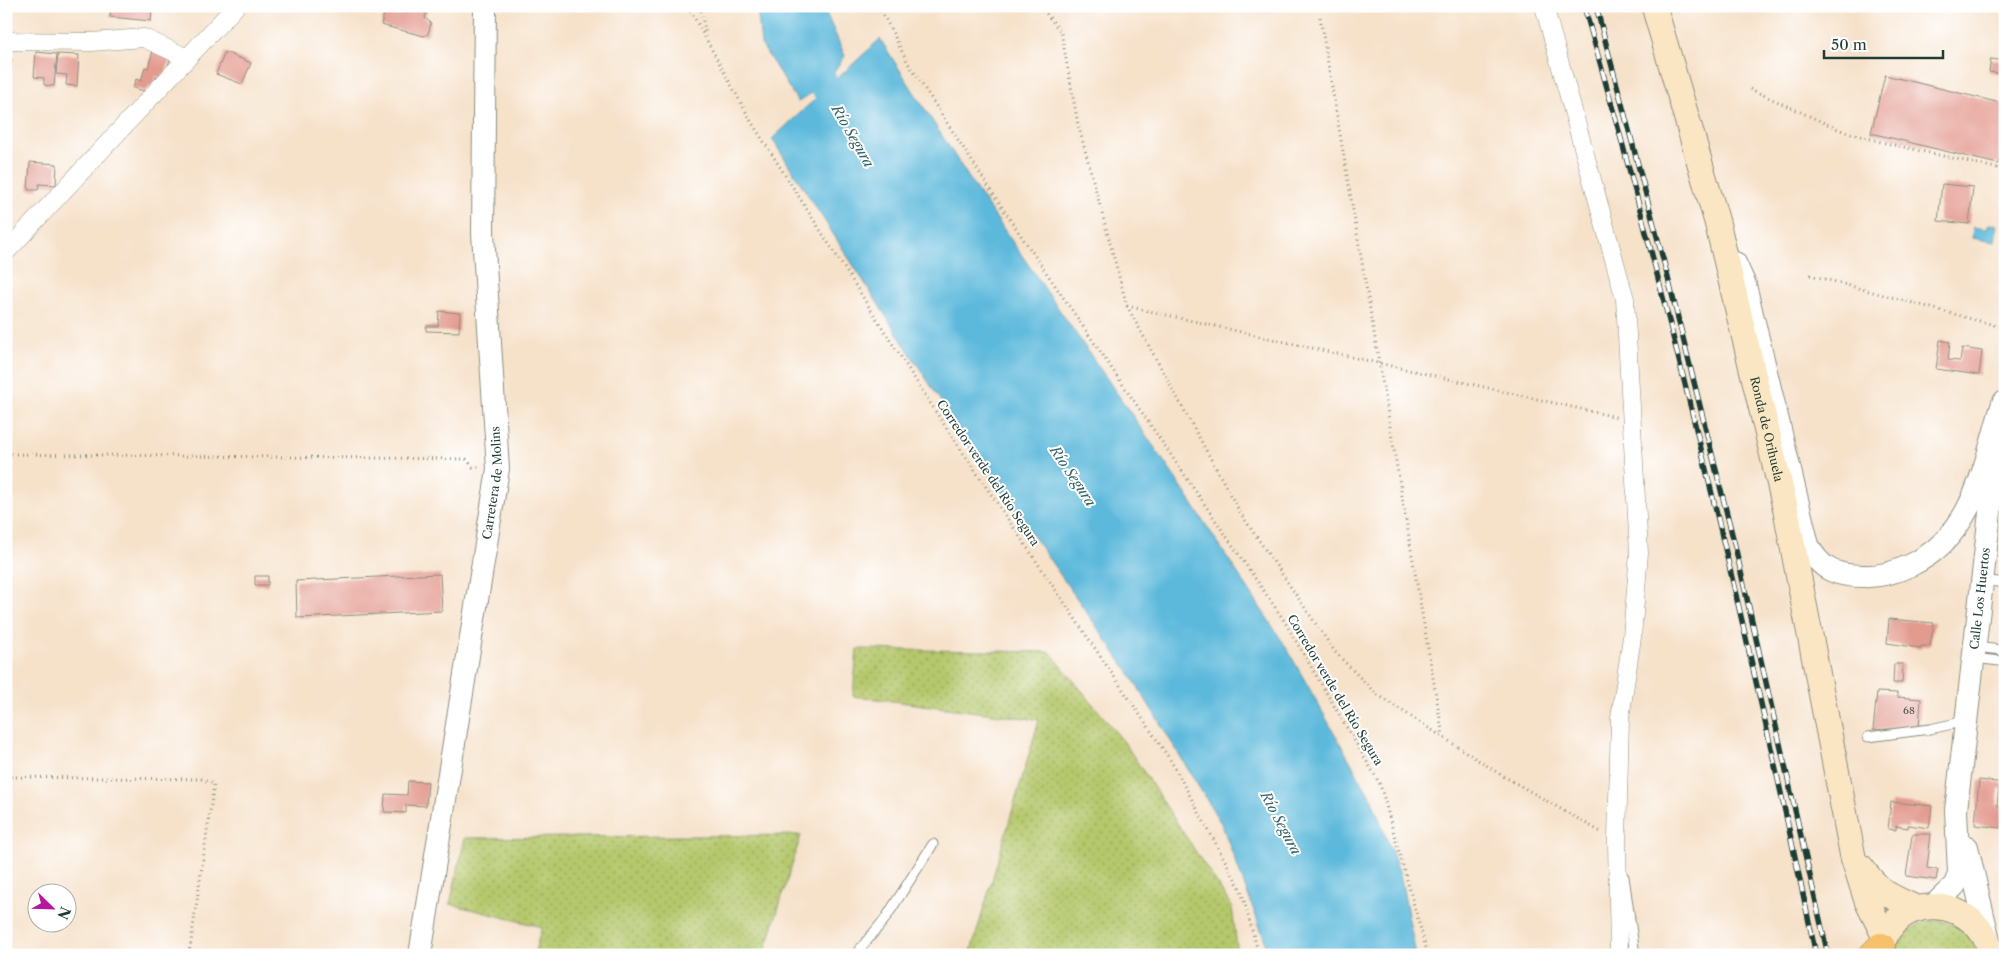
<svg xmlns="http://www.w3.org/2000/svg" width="2011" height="961" viewBox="0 0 2011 961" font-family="'Libre Caslon Text',serif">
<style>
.grass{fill:url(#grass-dots);stroke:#6a8250}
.water{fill:#5db9db;stroke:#3e7b88}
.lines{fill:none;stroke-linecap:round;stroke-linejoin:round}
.river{stroke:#5db9db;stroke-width:29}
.building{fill:#e39a8f}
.service-casing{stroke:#8a8f7e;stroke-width:11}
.minor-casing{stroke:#8a8f7e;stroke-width:19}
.tertiary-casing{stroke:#8a8f7e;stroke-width:24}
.secondary-casing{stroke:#8a8f7e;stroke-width:27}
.primary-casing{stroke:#8a8f7e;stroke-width:29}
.path{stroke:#8a8f7e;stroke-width:3;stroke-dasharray:1 4;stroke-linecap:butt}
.service{stroke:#fff;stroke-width:9}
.minor{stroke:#fff;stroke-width:18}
.tertiary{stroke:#fff;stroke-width:22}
.secondary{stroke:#fbe6c4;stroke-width:25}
.primary{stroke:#f5c16b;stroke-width:28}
.rail-casing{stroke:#1f3d34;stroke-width:5.5}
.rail{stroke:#fff;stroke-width:4;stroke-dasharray:11;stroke-linecap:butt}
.labels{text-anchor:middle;stroke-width:4;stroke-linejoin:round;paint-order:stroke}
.number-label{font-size:10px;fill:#50544b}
.street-label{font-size:12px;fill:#1f3d34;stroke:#fff}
.water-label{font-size:14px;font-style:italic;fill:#326266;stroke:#fff}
</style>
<defs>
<pattern id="grass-dots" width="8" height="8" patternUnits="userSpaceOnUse" patternTransform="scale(1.25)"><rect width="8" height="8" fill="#b5c86c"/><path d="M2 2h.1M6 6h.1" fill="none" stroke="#93a45a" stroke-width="1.8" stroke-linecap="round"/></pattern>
</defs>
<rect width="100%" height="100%" fill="#fff"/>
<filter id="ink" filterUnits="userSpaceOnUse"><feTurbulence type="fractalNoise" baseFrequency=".02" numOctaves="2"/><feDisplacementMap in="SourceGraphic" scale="10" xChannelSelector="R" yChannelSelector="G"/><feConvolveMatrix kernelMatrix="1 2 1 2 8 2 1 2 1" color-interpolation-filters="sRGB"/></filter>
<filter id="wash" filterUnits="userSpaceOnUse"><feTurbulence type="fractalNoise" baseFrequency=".0096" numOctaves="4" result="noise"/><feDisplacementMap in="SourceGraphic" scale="20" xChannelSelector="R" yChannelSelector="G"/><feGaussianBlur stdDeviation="1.12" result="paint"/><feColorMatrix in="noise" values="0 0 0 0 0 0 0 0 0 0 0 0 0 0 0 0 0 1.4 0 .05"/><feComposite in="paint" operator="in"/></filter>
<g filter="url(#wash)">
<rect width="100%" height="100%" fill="#f6e1c9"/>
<path class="grass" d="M857 649 1050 652 1124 742 1232 907 1238 955H970L1039 720 853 696Z
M801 835 764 955H534L542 927 450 904 465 838Z
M1937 920C1959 923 1971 934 1979 955H1895C1899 933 1916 922 1937 920Z"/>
<path class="water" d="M757 6H823L845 56 824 85 798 102 761 44Z
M880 39 976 189 1174 476 1286 647 1372 800 1400 874 1416 955H1267L1264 938 1222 825 1130 674 969 445 772 139Z
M1989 224 1997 225 1995 242 1972 238 1973 227 1987 229Z"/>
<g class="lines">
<path class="river" d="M796 6 824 85 846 123"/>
</g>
<g id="blocks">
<path class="building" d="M111 6H149L152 8 151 21 110 17Z
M386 6H402L401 11 408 13 410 6 427 10 425 18 431 23 428 34 424 36 381 25Z
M154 47 172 53 166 72 161 78 156 76 153 84 145 91 133 88 136 79 141 81 145 67 148 68Z
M36 52 57 54 54 86 44 85V78L34 77Z
M225 52 251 63 242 84 216 74Z
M58 54 79 55 77 86 66 85 67 75 56 74Z
M6 59H12L10 80 6 79Z
M1991 59 2005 61V74L1989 72Z
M1885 75 2005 104V137L1998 164 1871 133Z
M30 162 57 164 56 185 39 184 38 190H28Z
M1942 184 1973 187 1969 224 1938 221Z
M439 311 460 313 459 332 426 331V326H438Z
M1940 340 1950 342 1948 360 1960 361 1962 348 1982 351 1979 375 1936 369Z
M440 574 442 611 297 618 296 581Z
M255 576H268V585H255Z
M1889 619 1934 623 1930 646H1921V648L1887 643Z
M1894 664H1903L1902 683H1893Z
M1877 692 1897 693V697L1921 699 1919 727 1873 730Z
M1979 780 2005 783V789L1999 788 1997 805 2004 806 2002 828 1975 825Z
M408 781 428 782 426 806 406 805V813L384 812 385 794 407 795Z
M1891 802 1932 806 1929 828 1908 825V828L1896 826V830L1888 829Z
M1914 834H1931L1927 868 1938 870 1936 880 1906 876 1912 836Z"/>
</g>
</g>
<g filter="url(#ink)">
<use href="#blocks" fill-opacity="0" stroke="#8a8f7e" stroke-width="1"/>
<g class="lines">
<g class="service-casing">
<path id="service" d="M1982 580 2005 583
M1975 647 2001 650
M1973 658 2000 661
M1868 737 1930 729 1966 721
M1624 877 1635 955
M855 955 885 919 933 844"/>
</g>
<g class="minor-casing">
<path id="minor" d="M1544 6 1625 299 1639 553 1632 637 1620 718 1617 840 1619 955
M6 41 91 42 144 38 187 58
M6 252 236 6"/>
</g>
<g class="tertiary-casing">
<g id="tertiary">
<path d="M1735 263 1745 285 1808 545C1820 570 1837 576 1863 576 1879 577 1896 572 1911 565 1975 535 1984 464 2003 403"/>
<path d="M1967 847 1989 941"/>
<path id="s1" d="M1933 906 1955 885 1959 873 1956 810 1996 460"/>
<path id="s2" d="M420 955 498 469 483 233 485 6"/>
</g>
</g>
<g class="secondary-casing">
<g id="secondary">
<path id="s3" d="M1654 6 1717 222 1786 511 1853 857 1867 901 1885 937"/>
<path d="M1861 867C1880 893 1889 896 1918 909"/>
<path d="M1880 950C1895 888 1978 895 1992 955"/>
</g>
</g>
<g class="primary-casing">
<path id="primary" d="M1873 955 1881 947"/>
</g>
<path class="path" d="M688 6 752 123 941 420 1171 761 1241 890 1259 955
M700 6 706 35
M879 6 908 63 1011 221 1283 619 1380 784 1428 955
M1040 6 1061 32 1078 124 1127 306 1241 514 1335 652 1375 693 1498 773 1601 832
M1320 17 1443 736
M1750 89 1840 130 1881 142 2005 170
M1810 275 2005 328
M1127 306 1616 417
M6 454 466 459 473 467H480
M6 777 201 779 214 784 189 955"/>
<use href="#service" class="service"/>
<use href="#minor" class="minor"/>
<use href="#tertiary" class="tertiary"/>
<use href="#secondary" class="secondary"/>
<use href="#primary" class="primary"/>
<g class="rail-casing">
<path id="rail" d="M1584 6C1673 317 1749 638 1816 955
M1596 6 1667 274 1735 546 1828 955"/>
</g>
<use href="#rail" class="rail"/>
</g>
</g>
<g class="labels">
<g class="number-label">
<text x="1909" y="714">68</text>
</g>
<g class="street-label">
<text dy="4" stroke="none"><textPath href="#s3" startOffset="438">Ronda de Orihuela</textPath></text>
<text transform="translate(988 473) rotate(56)" y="4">Corredor verde del Río Segura</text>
<text dy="4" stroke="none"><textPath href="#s2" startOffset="478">Carretera de Molins</textPath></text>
<text dy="4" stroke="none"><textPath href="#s1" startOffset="319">Calle Los Huertos</textPath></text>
<text transform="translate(1335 690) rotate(59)" y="4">Corredor verde del Río Segura</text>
</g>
<g class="water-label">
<text transform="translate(853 136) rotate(60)" y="5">Río Segura</text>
<text transform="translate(1073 476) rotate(56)" y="5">Río Segura</text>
<text transform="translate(1281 823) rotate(62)" y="5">Río Segura</text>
</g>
</g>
<rect width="2011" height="961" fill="none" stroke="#fff" stroke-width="25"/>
<g transform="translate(52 908) rotate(113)"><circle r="24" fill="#ffffff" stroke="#a5b1ae"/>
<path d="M0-4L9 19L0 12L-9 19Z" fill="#b5179e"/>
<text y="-8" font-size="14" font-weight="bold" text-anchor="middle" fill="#1f3d34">N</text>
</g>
<path d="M1824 50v8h119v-8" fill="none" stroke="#1f3d34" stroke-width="2.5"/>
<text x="1831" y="50" font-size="15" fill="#1f3d34" stroke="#ffffff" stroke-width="4" paint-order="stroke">50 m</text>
</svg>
